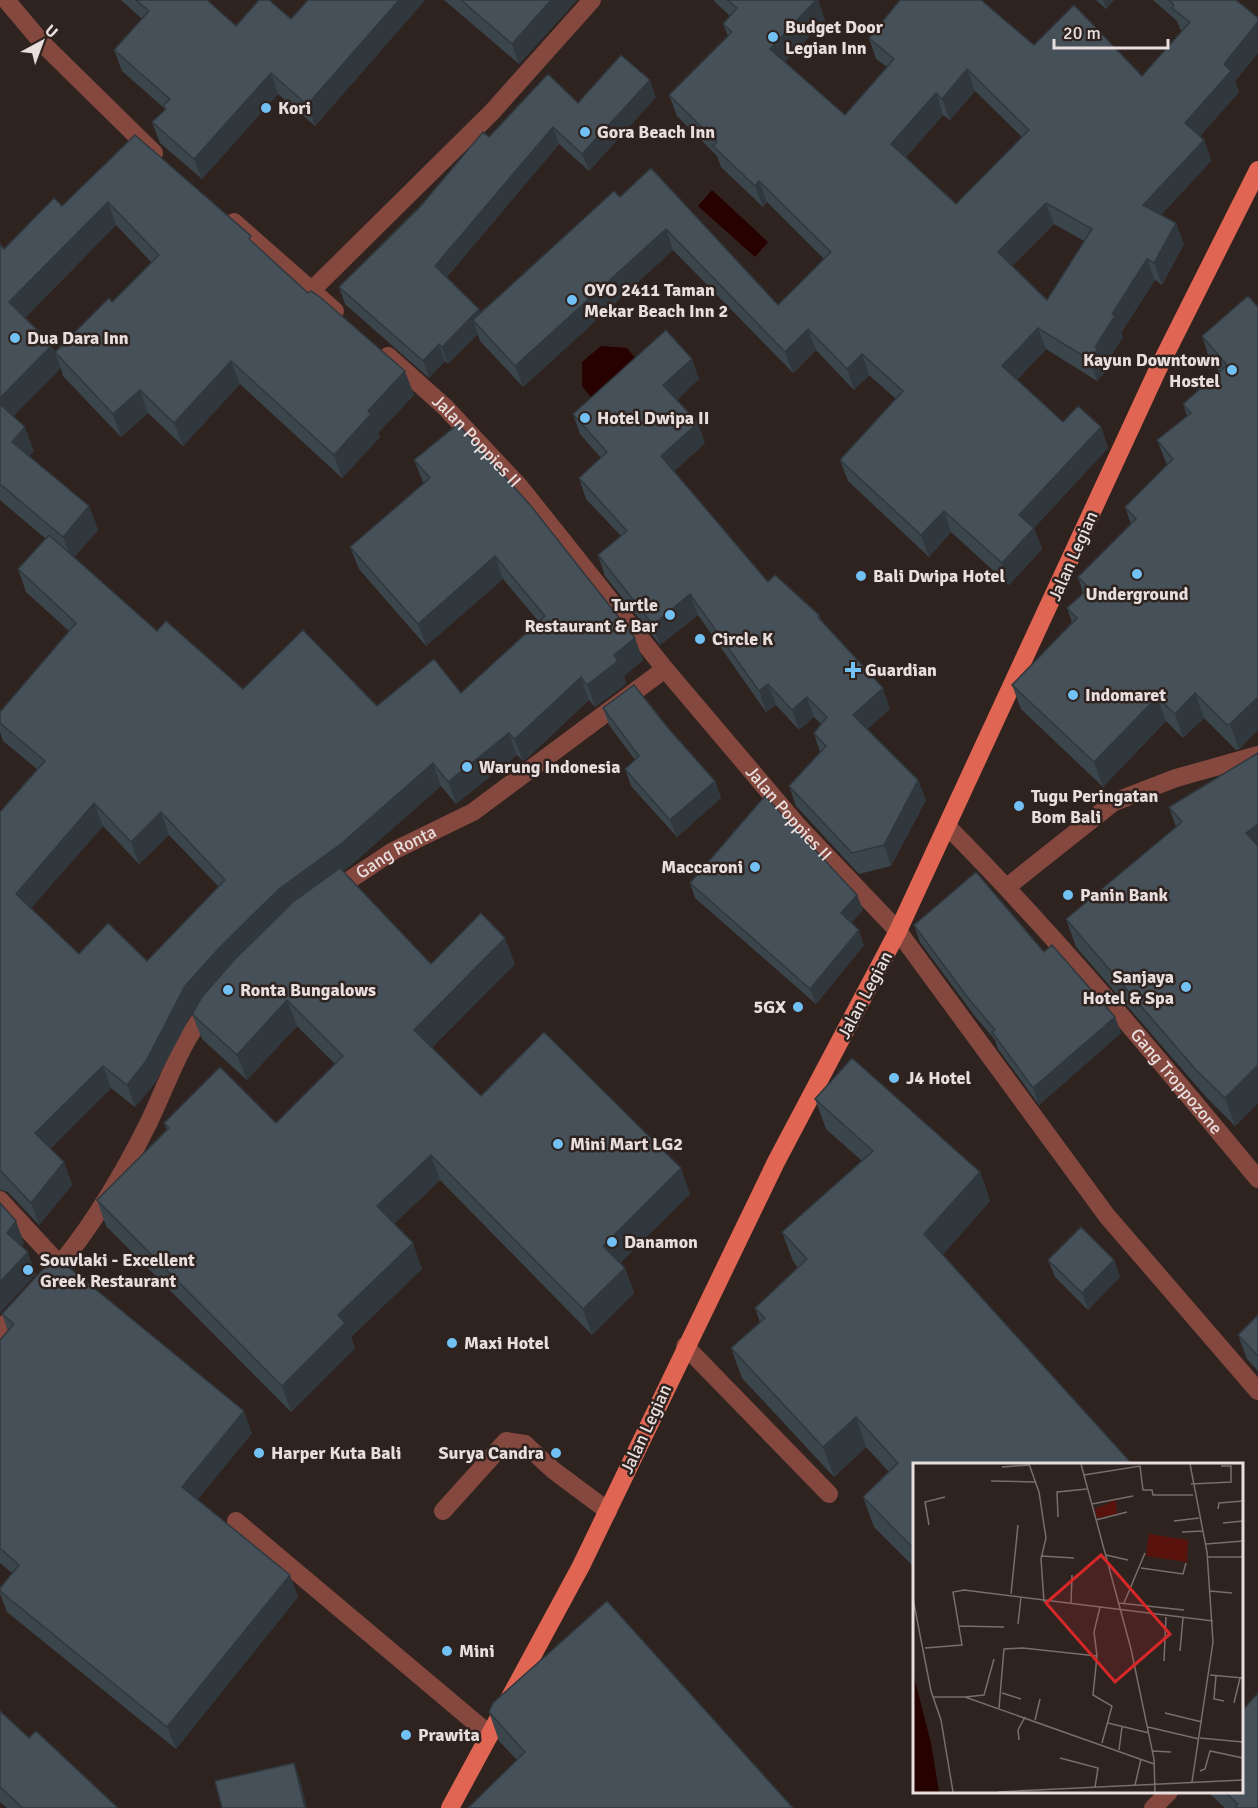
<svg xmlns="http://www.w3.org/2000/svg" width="1258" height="1808" viewBox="0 0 1258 1808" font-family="Signika,sans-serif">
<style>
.water{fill:#270000}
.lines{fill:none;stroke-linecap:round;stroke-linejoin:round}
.minor{stroke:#84483f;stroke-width:18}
.major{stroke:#e06553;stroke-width:18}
.wall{fill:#3b454c;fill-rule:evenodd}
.shaded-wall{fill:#30383e}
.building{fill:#455058;stroke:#30383e;stroke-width:1.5;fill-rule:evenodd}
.poi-dot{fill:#72c1f5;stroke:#2f2320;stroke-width:2}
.labels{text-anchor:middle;stroke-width:5;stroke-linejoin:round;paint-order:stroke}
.poi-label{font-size:18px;font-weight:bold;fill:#e7dedd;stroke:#2f2320;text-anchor:start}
.street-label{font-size:18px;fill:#e7dedd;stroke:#2f2320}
.inset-road{fill:none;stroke:#796e6c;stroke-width:1.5}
.view{fill:#d62828;fill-opacity:0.15;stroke:#d62828;stroke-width:3}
.inset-edge{fill:none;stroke:#e7dedd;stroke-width:3}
</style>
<rect width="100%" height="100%" fill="#2f2320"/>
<path class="water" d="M712 190 768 242 755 257 698 206Z
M601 346 627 348 646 371 600 408 582 386V362Z"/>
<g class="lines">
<g class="minor">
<path d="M6 0 44 45 154 153"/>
<path d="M234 222 335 311"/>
<path d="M312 290 492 112 592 0"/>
<path id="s1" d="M388 356 445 407 520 487 665 669 799 827 898 931 1107 1216 1258 1391"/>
<path id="s2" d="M948 827C1058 938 1158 1058 1258 1179"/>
<path d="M1007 887 1114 802 1176 778 1258 755"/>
<path id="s3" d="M330 893 393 851 473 812 665 669"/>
<path d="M0 1200 60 1265"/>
<path d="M46 1280C87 1236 121 1178 148 1124 167 1085 181 1040 210 1007"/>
<path d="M0 1330 21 1307"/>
<path d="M685 1346 829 1494"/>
<path d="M443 1511 506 1441 525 1444 553 1470 608 1511"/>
<path d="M236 1521 490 1735"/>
<path d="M1153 1808 1169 1792"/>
</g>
<path class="major" d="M450 1808 581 1566 776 1162 898 931 1158 369 1258 170"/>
</g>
<path class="wall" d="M121 0H207L236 26 291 19 308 0H425L315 126 278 94 202 179 160 143 152 122 165 110 164 108 122 71 114 50 142 19Z
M444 0H577L519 64Z
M713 0H818L825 20 785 62 845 115 887 67 876 59 869 38 1034 45 1142 76 1182 31 1180 29 1177 21 1153 0H1236L1258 18V53L1235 81 1239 92 1200 136 1204 140 1211 161 1161 215 1184 244 1162 285 1155 280 1121 333 1123 337 1104 367 1106 371 1097 381 1046 349 1017 380 1063 422 1101 427 1108 448 1034 528 1042 549 1009 585 951 532 929 557 848 481 840 460 896 399 869 375 854 390 816 350 793 373 673 250 523 387 480 341 478 334 448 364 445 361 429 378 345 304 339 287 489 137 578 103 656 97 589 171 559 144 447 277 480 312 620 197 778 305 824 259 767 202 763 207 721 167 717 156 677 116 669 95 728 36 723 24 730 16ZM975 91 1022 137 956 204 906 157 943 115 950 120ZM1054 224 1084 241 1047 300 1012 266Z
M1096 0H1114L1106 9Z
M135 135 253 243 414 395 378 433 380 437 342 478 240 384 183 446 148 413 121 437 63 376 61 368 13 416 34 451 29 456 89 506 98 530 74 557 157 631 243 689 377 706 461 693 539 622 503 579 426 646 359 569 350 547 424 484 414 460 643 660 624 676 626 684 595 707 589 700 526 759 523 761 517 755 456 804 441 786 350 866 342 871 431 964H515L432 1047 481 1096 690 1194 620 1263 625 1268 634 1293 592 1335 440 1180 394 1224 422 1269 351 1337 355 1348 291 1412 106 1226 97 1200 167 1130 164 1123H276L335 1064 297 1026 247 1080 202 1039 192 1014 199 1002 194 1009 155 1083 135 1107 111 1088 50 1149 64 1162 72 1185 39 1225 8 1192 0 1190V812L37 769 3 741 0 732V712L69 631 26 592 18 569 46 539 0 500V244L4 249 62 206ZM116 225 152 263 112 302 55 352 52 345 25 318ZM103 826 139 864 169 835 219 887 147 961 79 954 31 908Z
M1258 307V730L1239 749 1236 750 1204 718 1183 738 1166 721 1103 787 1021 709 1012 685 1072 622 1067 608 1083 593 1078 577 1131 524 1125 507 1167 465 1157 440 1187 416 1183 404 1220 372 1210 361 1202 336Z
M699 379 677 400 705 443 674 471 768 582 819 615 822 621 890 709 867 729 918 780 926 800 891 866 859 874 796 806 789 786 820 752 814 733 821 724 814 717 799 730 776 705 766 712 698 615 660 645 605 576 598 555 621 536 586 499 579 478 601 458 580 434 573 414Z
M603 708 668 728 715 781 721 798 677 837 631 786 625 769 635 760 609 725Z
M1258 753V1103L1235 1126 1207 1098 1076 947 1066 919 1176 827 1169 807Z
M690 883 857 895 863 910 851 923 864 945 816 1004 695 898Z
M914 925 1044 952 1115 1017 1121 1033 1039 1105 998 1049 995 1040 974 1015 920 942Z
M815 1099 980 1172 990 1201 942 1255 915 1464V1568L874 1527 863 1497 889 1472 866 1447 834 1477 742 1378 731 1348 760 1322 755 1308 798 1268 793 1261 782 1232 862 1161 826 1129Z
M1048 1260H1114L1120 1277 1088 1310 1055 1277Z
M2 1314 252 1433 197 1500 298 1597 176 1749 7 1612 0 1594V1588L12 1573 0 1563V1340L8 1331Z
M1258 1315V1371L1247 1359 1238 1335Z
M0 1711 29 1738 118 1808H7L0 1802Z
M489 1712 793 1808 517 1760 499 1741Z
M1207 1791H1242L1258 1808H1225Z"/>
<path class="shaded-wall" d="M399 0H425L315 126 307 105Z
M551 0H577L519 64 512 44Z
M816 0H818L825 20 777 70 770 49Z
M1103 0H1114L1106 9Z
M1258 22V53L1235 81 1239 92 1193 144 1185 123 1224 64Z
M967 69 975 91 950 120 942 99Z
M271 73 278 94 202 179 194 159Z
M650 80 656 97 589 171 582 154Z
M936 93 943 115 899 165 891 144Z
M553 127 559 144 442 283 435 266Z
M1204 140 1211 161 1151 226 1143 205Z
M759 181 767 202 763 207 755 186Z
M108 202 116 225 17 326 9 302Z
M1046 203 1054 224 1005 273 998 252Z
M1176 223 1184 244 1162 285 1154 263Z
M666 229 673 250 523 387 515 366Z
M1147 259 1155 280 1121 333 1123 337 1104 367 1106 371 1097 381 1090 360 1112 314Z
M479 309 485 326 473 320 478 334 448 364 442 347Z
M1038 328 1046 349 1009 388 1002 366Z
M808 329 816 350 793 373 785 352Z
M439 344 445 361 429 378 423 361Z
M52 345 61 368 5 425 0 410V398Z
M862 354 869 375 854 390 847 369Z
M692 359 699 379 671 405 663 385Z
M231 361 240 384 183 446 174 423Z
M405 371 414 395 378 433 380 437 342 478 334 455 368 411Z
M140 390 148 413 121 437 113 414Z
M698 423 705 443 669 476 661 456Z
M25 427 34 451 21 465 12 442Z
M1101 427 1108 448 1034 528 1042 549 1009 585 1002 563 1019 515Z
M89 506 98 530 72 560 63 537Z
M944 511 951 532 929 557 921 535Z
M495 556 503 579 426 646 418 624Z
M690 594 698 615 660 645 653 625Z
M635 638 643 660 624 676 626 684 595 707 587 685 614 655Z
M581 677 589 700 523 761 514 739Z
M768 684 776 705 766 712 759 691Z
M883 688 890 709 861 735 853 715Z
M1195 693 1204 718 1183 738 1175 714Z
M807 697 814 717 799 730 792 710Z
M1157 697 1166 721 1103 787 1094 762Z
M1258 697V730L1239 749 1230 724Z
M509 733 517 755 456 804 448 782Z
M433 763 441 786 350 866 287 911 228 969 194 1009 155 1083 135 1107 127 1085 185 986 220 947 279 889Z
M918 780 926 800 891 866 884 845Z
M715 781 721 798 677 837 670 820Z
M94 803 103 826 24 916 16 894Z
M161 812 169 835 139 864 131 842Z
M1258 824V859L1246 833Z
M857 895 863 910 846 929 841 913Z
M859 930 864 945 816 1004 810 989Z
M505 938 515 964 424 1056 414 1030Z
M287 1000 297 1026 247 1080 237 1055Z
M1115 1017 1121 1033 1039 1105 1033 1088Z
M1258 1065V1103L1235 1126 1225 1098Z
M103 1066 111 1088 43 1156 35 1133Z
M431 1155 440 1180 386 1231 377 1206Z
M64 1162 72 1185 39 1225 31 1203Z
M681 1168 690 1194 612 1271 603 1246Z
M980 1172 990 1201 935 1264 924 1234Z
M16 1221 24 1243 15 1255 7 1233Z
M413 1243 422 1269 351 1337 355 1348 291 1412 282 1386 338 1315Z
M28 1252 36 1274 0 1313V1282Z
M1114 1260 1120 1277 1088 1310 1082 1293Z
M625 1268 634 1293 592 1335 583 1309Z
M244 1411 252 1433 190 1509 182 1487Z
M856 1417 866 1447 834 1477 823 1447Z
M290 1575 298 1597 176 1749 167 1727Z
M294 1763 300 1780 307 1808H305Z"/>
<path class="building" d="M136 0H207L236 26 259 0H269L291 19 308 0H399L307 105 271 73 194 159 152 122 166 109 163 106 170 99 114 50 149 11Z
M461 0H551L512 44Z
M728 0H816L770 49 845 115 894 59 869 38 900 0H981L1034 45 1074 5 1142 76 1190 22 1172 8 1174 5 1169 0H1236L1258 18V22L1224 64 1231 71 1185 123 1204 140 1143 205 1176 223 1154 263 1147 259 1112 314 1115 316 1095 347 1098 349 1090 360 1038 328 1002 366 1063 422 1078 406 1101 427 1019 515 1034 528 1002 563 944 511 921 535 840 460 903 391 862 354 847 369 808 329 785 352 666 229 515 366 473 320 614 191 620 197 651 168 778 305 831 252 759 181 755 186 713 146 717 142 669 95 732 32 723 24 737 8ZM967 69 1029 130 956 204 891 144 936 93 942 99ZM1046 203 1092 229 1047 300 998 252Z
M621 55 650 80 582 154 553 127 435 266 479 309 442 347 439 344 423 361 339 287 419 208 483 132 489 137 548 74 578 103Z
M135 135 251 236 249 239 308 293 311 291 320 297 405 371 368 411 371 414 334 455 231 361 174 423 140 390 113 414 55 352 109 298 112 302 159 255 108 202 9 302 52 345 0 398V244L4 249 54 198 62 206Z
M1248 296 1258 307V697L1230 724 1227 725 1195 693 1175 714 1157 697 1094 762 1012 685 1077 618 1067 608 1089 588 1078 577 1136 519 1125 507 1173 459 1157 440 1191 413 1183 404 1227 365 1202 336Z
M666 330 692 359 663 385 698 423 661 456 768 582 775 575 819 615 818 617 883 688 853 715 918 780 884 845 852 853 789 786 826 746 814 733 827 717 807 697 792 710 768 684 759 691 690 594 653 625 598 555 627 531 579 478 607 452 573 414Z
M0 404 25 427 12 442 89 506 63 537 0 484Z
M458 424 531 506 635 638 614 655 618 661 587 685 581 677 518 736 514 739 509 733 448 782 433 763 342 843 279 889 220 947 185 986 146 1061 127 1085 103 1066 35 1133 64 1162 31 1203 0 1170V812L45 761 0 723V712L76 623 18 569 49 535 157 631 166 621 243 689 303 630 377 706 434 659 461 693 545 616 495 556 418 624 350 547 430 478 414 460ZM94 803 131 842 161 812 225 880 147 961 108 923 79 954 16 894Z
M634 685 668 728 715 781 670 820 625 769 639 756 603 708Z
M1258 753V824L1246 833 1258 846V1065L1225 1098 1196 1070 1066 919 1182 822 1169 807Z
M765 796 857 895 841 913 859 930 810 989 690 883Z
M340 868 431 964 481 913 505 938 414 1030 481 1096 544 1032 681 1168 603 1246 625 1268 583 1309 431 1155 377 1206 413 1243 338 1315 345 1323 282 1386 97 1200 169 1128 164 1123 220 1067 276 1123 343 1056 287 1000 237 1055 192 1014 202 997 235 959 293 902Z
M976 872 1044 952 1052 945 1115 1017 1033 1088 992 1032 995 1030 968 998 914 925Z
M852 1058 980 1172 924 1234 1132 1464H915V1550L863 1497 898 1463 856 1417 823 1447 731 1348 765 1318 755 1308 807 1259 782 1232 873 1151 815 1099Z
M0 1203 16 1221 7 1233 28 1252 0 1282Z
M1081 1227 1114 1260 1082 1293 1048 1260Z
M55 1256 244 1411 182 1487 290 1575 167 1727 0 1591V1588L19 1565 0 1548V1340L14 1324 2 1314Z
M1258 1315V1356L1238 1335Z
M607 1601 793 1808H468L525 1752 489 1712 493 1703Z
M1258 1693V1808H1235L1238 1804 1224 1791H1242V1711Z
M0 1711 29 1738 36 1731 118 1808H23L0 1787Z
M294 1763 305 1808H222L215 1781Z"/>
<g class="poi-dot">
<circle cx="773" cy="37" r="6"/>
<circle cx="266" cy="108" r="6"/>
<circle cx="585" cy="132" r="6"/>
<circle cx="572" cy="300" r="6"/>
<circle cx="15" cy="338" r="6"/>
<circle cx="1232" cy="370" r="6"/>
<circle cx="585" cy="418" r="6"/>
<circle cx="1137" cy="574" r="6"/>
<circle cx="861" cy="576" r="6"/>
<circle cx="670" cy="615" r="6"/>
<circle cx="700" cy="639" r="6"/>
<path d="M850 661h6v6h6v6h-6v6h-6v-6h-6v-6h6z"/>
<circle cx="1073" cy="695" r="6"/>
<circle cx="467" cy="767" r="6"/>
<circle cx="1019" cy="806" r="6"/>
<circle cx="755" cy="867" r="6"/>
<circle cx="1068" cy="895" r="6"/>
<circle cx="1186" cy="987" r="6"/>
<circle cx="228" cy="990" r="6"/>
<circle cx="798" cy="1007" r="6"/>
<circle cx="894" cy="1078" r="6"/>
<circle cx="558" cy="1144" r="6"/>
<circle cx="612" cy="1242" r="6"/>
<circle cx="28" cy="1270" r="6"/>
<circle cx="452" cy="1343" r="6"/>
<circle cx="259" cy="1453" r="6"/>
<circle cx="556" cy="1453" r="6"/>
<circle cx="447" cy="1651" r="6"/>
<circle cx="406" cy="1735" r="6"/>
</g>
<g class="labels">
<g class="poi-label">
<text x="785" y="33">Budget Door<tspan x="785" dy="21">Legian Inn</tspan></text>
<text x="278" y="114">Kori</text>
<text x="597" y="138">Gora Beach Inn</text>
<text x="584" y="296">OYO 2411 Taman<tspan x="584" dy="21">Mekar Beach Inn 2</tspan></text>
<text x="27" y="344">Dua Dara Inn</text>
<text x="1220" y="366" text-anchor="end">Kayun Downtown<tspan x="1220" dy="21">Hostel</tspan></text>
<text x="597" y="424">Hotel Dwipa II</text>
<text x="873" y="582">Bali Dwipa Hotel</text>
<text x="1137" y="600" text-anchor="middle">Underground</text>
<text x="658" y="611" text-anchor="end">Turtle<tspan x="658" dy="21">Restaurant &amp; Bar</tspan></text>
<text x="712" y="645">Circle K</text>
<text x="865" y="676">Guardian</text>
<text x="1085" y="701">Indomaret</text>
<text x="479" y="773">Warung Indonesia</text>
<text x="1031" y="802">Tugu Peringatan<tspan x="1031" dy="21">Bom Bali</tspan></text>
<text x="743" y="873" text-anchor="end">Maccaroni</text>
<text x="1080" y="901">Panin Bank</text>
<text x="1174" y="983" text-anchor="end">Sanjaya<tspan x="1174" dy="21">Hotel &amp; Spa</tspan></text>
<text x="240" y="996">Ronta Bungalows</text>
<text x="786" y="1013" text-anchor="end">5GX</text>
<text x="906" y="1084">J4 Hotel</text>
<text x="570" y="1150">Mini Mart LG2</text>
<text x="624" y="1248">Danamon</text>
<text x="40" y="1266">Souvlaki - Excellent<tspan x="40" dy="21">Greek Restaurant</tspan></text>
<text x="464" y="1349">Maxi Hotel</text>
<text x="271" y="1459">Harper Kuta Bali</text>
<text x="544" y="1459" text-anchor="end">Surya Candra</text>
<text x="459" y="1657">Mini</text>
<text x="418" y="1741">Prawita</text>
</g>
<g class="street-label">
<text dy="6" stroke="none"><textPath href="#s1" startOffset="123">Jalan Poppies II</textPath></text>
<text transform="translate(1073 556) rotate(-66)" y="6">Jalan Legian</text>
<text dy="6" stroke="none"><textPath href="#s1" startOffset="609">Jalan Poppies II</textPath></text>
<text dy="6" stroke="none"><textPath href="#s3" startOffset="78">Gang Ronta</textPath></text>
<text transform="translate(865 995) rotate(-62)" y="6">Jalan Legian</text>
<text dy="6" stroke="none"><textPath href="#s2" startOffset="342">Gang Troppozone</textPath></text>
<text transform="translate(646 1429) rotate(-65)" y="6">Jalan Legian</text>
</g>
</g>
<g transform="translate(913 1463)">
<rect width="330" height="330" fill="#2f2320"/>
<path d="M203 37 204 51 184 55 182 46ZM236 71 275 77 274 99 233 93Z" fill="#59120b"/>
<path d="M0 210 18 280 26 329H0Z" fill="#270000"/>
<path class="inset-road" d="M116 1 126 29 133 75 128 96 131 139M168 1 218 186 241 296 242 329M277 1 294 89 300 179 279 319M89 4 116 2M171 12 227 3 230 27H239L240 32H280M78 18 122 19M278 21 318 19V3H308M179 41 220 33M305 46 306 40 330 38M145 54 144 29 174 26M183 57 214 49M261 58 286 55M310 60 330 58M16 62 12 39 32 34M269 69 290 68M293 81 330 78M193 92 215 97M128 93 161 95M295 94H329M228 105 270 111 273 100M297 128 319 130M98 131 105 62M0 136 18 228 28 257 40 329M158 140 159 112M206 140 271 147M211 140 232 90M187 144 181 169 184 193 180 232 199 243 189 280M105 161 108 134M46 163 91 164M12 185 49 182 40 129 51 127 300 158M267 188 270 155M251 198 253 154M297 212 330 215M303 213 301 236 311 238M89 230 108 236M20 234H52L241 301M52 234 71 232 81 196M321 240 327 215M86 245 91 186 110 185 184 193M252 250 289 259M122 257 127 236M195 260 236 270M235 264 286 276M287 275 330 279M106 277 105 267 112 254M206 287 209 264M240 288 258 289M147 295 185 305 182 324M287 308 292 306 297 288 330 295M222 322 228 296M85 329 330 317"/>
<path class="view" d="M188 92 257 171 202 219 133 140Z"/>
<rect width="330" height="330" class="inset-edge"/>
</g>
<g transform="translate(42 42) rotate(41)" stroke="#2f2320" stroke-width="4.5" paint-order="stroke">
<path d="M0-4.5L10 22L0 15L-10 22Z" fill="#e7dedd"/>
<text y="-9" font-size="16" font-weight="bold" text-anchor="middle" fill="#e7dedd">U</text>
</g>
<path d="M1054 39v9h114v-9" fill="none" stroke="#e7dedd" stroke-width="3"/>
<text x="1063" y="39" font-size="18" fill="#e7dedd" stroke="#2f2320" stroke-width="4.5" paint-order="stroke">20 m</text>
</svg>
